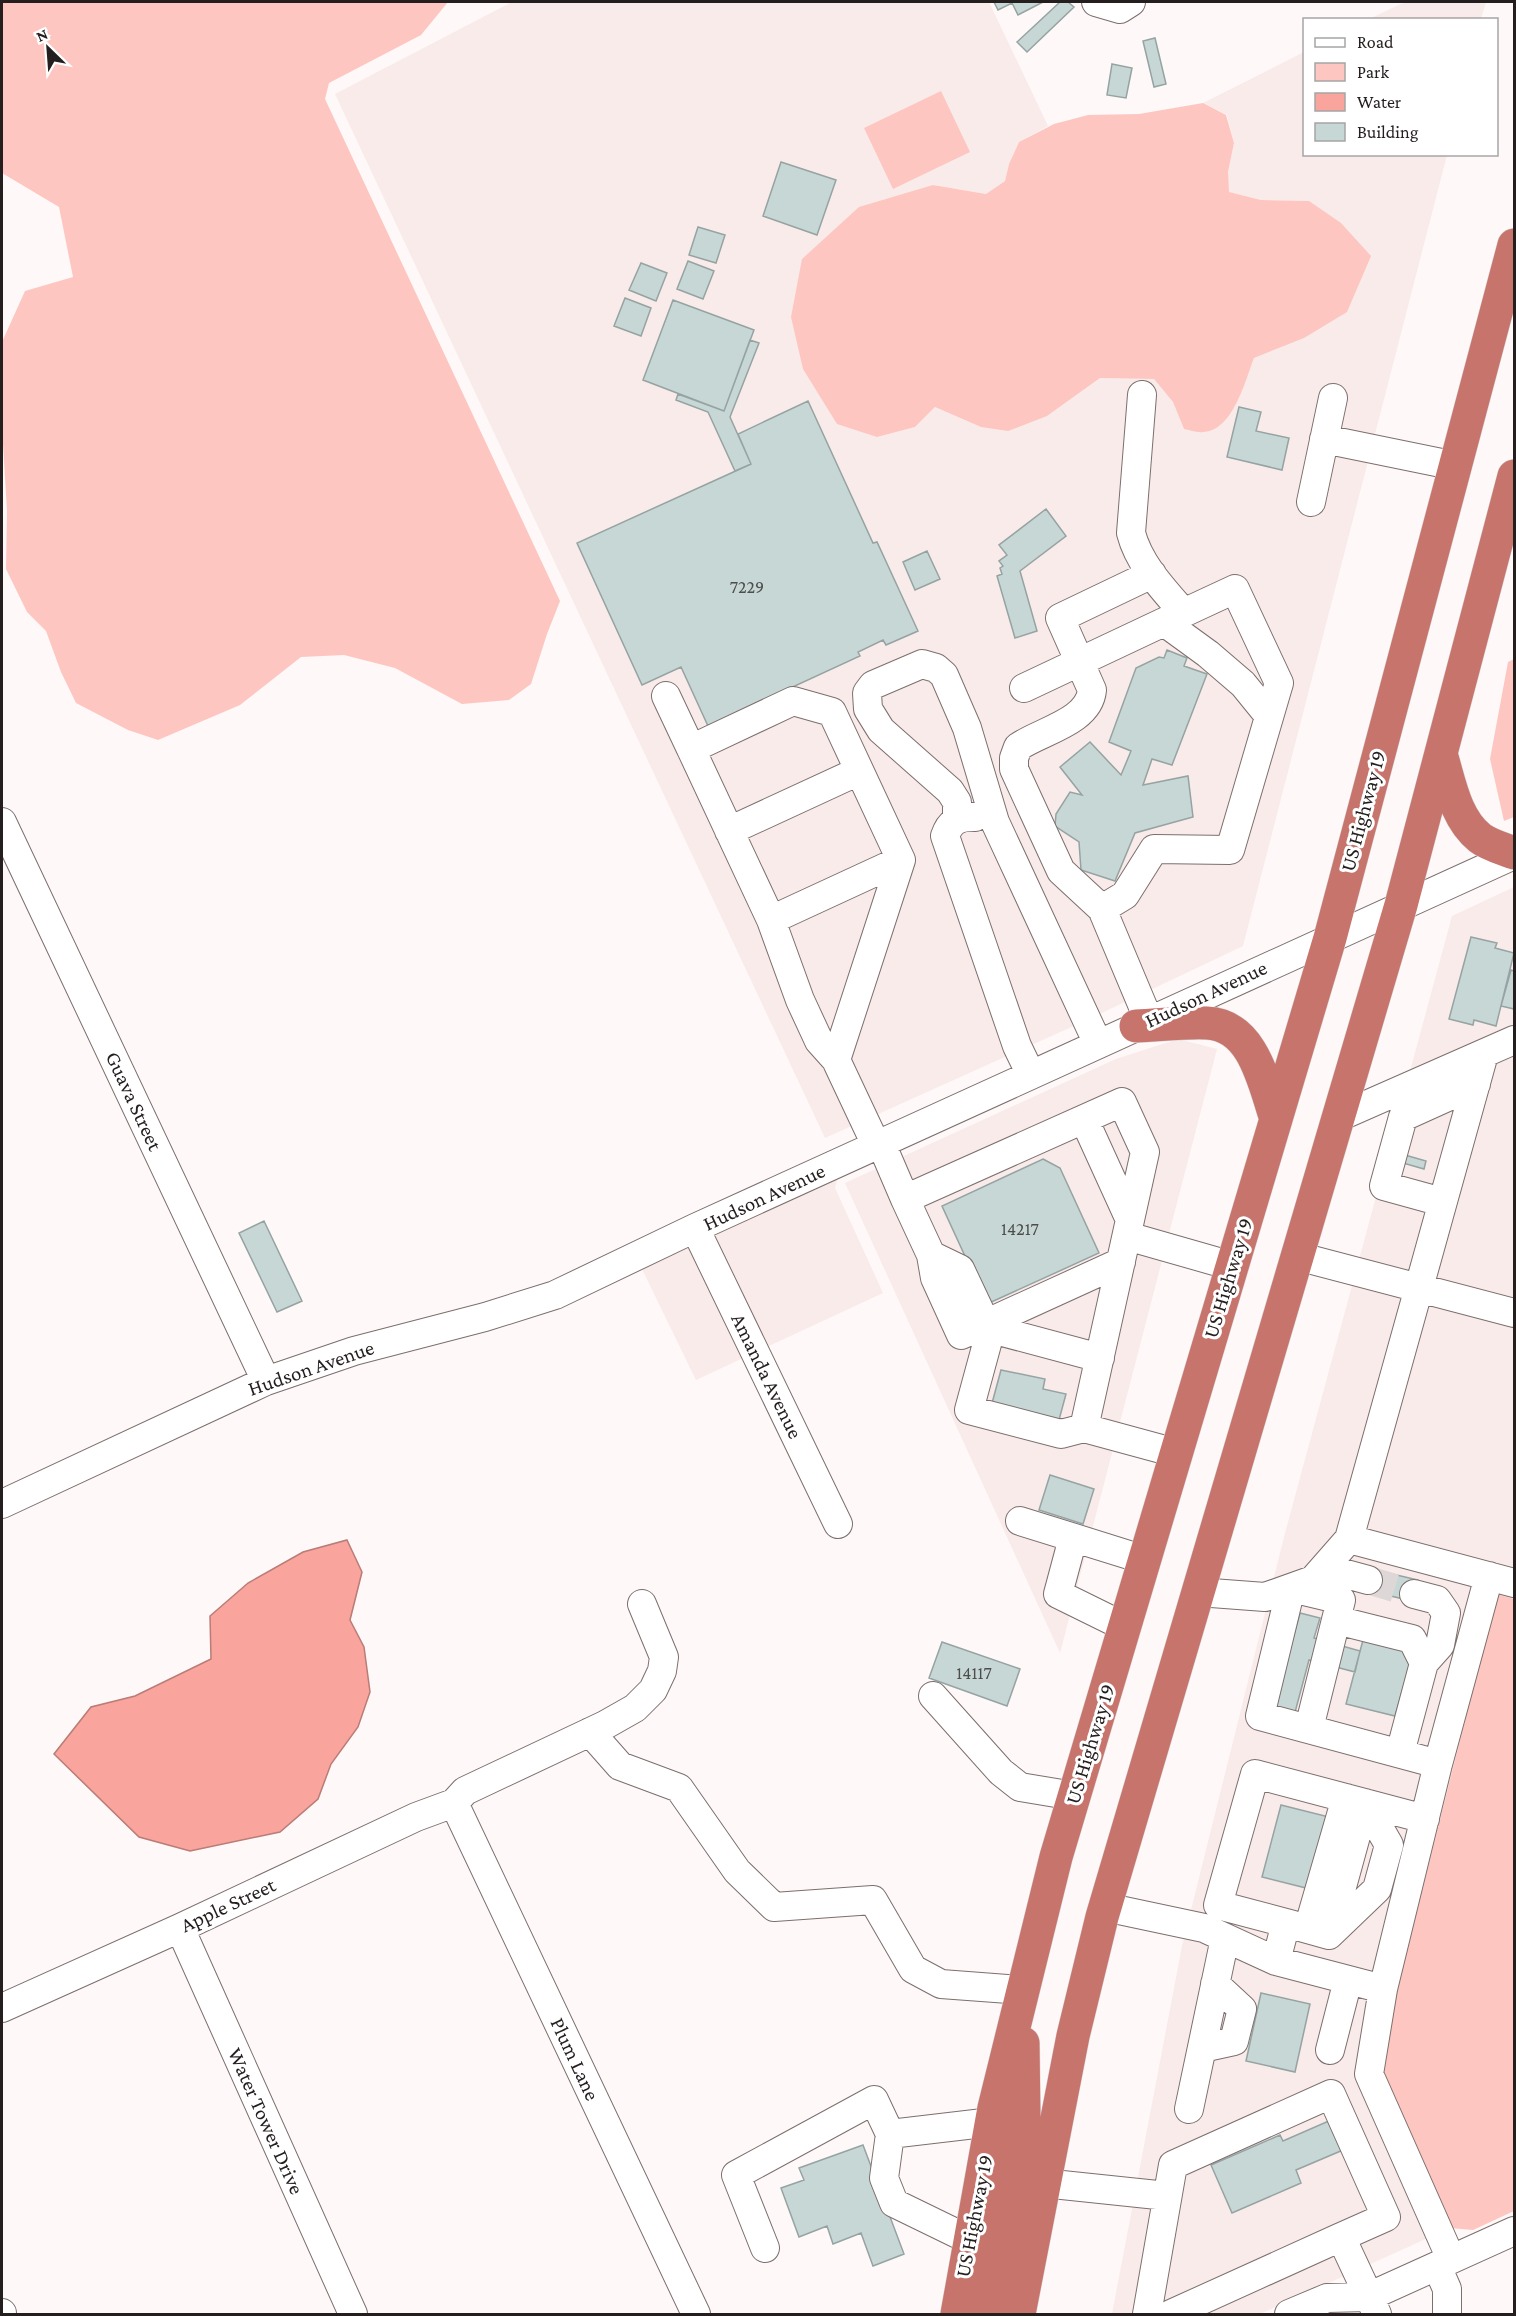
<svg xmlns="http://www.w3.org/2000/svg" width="1516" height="2316" viewBox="0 0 1516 2316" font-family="'Crimson Pro',serif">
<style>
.built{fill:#f9ebe9}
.green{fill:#fec6c0}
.water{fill:#f9a49c;stroke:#b97c76;stroke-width:1.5}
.building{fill:#c7d7d5;stroke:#95a3a2;stroke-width:1.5}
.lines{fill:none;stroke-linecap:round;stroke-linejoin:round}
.minor-tunnel{stroke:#ddd7d7;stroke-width:28;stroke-dasharray:28 14;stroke-linecap:butt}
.minor-casing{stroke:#7c6f6d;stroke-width:30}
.highway-casing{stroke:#d8d7d6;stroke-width:34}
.minor{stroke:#fff;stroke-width:28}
.highway{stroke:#c7746d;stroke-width:33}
.labels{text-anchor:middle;stroke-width:6;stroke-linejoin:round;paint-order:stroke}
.number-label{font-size:18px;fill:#4d4d4c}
.street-label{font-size:21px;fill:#241f1e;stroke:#fff}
</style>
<rect width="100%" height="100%" fill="#fef8f8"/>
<path class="built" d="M512 2H989L1048 126 1019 142 1009 164 1005 181 986 194 933 185 877 437 915 427 935 407 981 427 1047 416 1100 378 1154 379 1173 402 1184 429 1236 403 1254 358 1304 338 1309 201 1261 200 1228 192V172L1234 143 1227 115 1203 103 1304 52V154L1447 155 1243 946 1087 1020 825 1138 335 94Z
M1405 2H1486L1481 19H1369Z
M1514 887V1599L1498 1594 1450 2228 1260 2314H1112L1182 1946 1284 1537 1452 916Z
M1178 1039 1217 1049 1060 1653 845 1183 1116 1059Z
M838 1176 835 1188 883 1293 696 1380 641 1267Z"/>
<path class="green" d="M2 2H448L421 35 329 83 325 99 560 601 547 634 531 684 509 700 462 704 395 668 344 655 301 657 240 705 158 740 128 730 76 703 61 672 46 631 27 612 6 569 7 511 2 427V342L25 291 73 277 59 207 2 173Z
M941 91 970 152 893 189 864 128Z
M1203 103 1226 115 1234 143 1228 172 1229 192 1261 200 1309 201 1341 223 1371 256 1347 312 1304 338 1254 358C1245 381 1233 431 1203 432 1197 433 1190 430 1184 429L1173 402 1154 379 1100 378 1047 416 1008 431 981 427 935 407 915 427 877 437 837 424 803 369 791 317 802 259 859 207 933 185 986 194 1005 181 1009 164 1019 142 1054 124 1088 115 1139 114Z
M1514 659V817L1504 821 1490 759 1508 662Z
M1497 1594 1514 1599V2211L1473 2230 1450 2228 1378 2065Z"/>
<path class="water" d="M347 1540 362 1572 350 1620 364 1647 370 1692 358 1727 331 1764 318 1799 280 1832 190 1851 139 1837 54 1754 91 1707 135 1696 211 1659 210 1616 248 1583 303 1552Z"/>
<path class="building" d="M994 2H1043L1018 15 1012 3 998 10Z
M1060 2H1068L1074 7 1027 52 1017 42Z
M1155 38 1166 84 1154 87 1143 41Z
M1112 64 1132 68 1126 98 1107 95Z
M781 162 836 180 817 235 763 216Z
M698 227 725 235 716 263 689 255Z
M688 261 714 271 703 299 677 289Z
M641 263 667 273 656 301 629 290Z
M625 298 651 308 641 336 614 326Z
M673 300 754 330 724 411 643 380Z
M750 340 759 343 730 417 751 464 735 471 708 412 676 400 678 394 724 411Z
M808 401 873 543 877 542 918 631 886 645 883 640 858 652 860 656 708 726 681 667 642 685 577 543 751 464 738 434Z
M1239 407 1261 412 1256 431 1289 438 1282 470 1227 457Z
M1046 509 1066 536 1020 571 1037 631 1015 638 997 576 1002 574 1000 568 1003 566 999 561 1007 555 999 545Z
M927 551 940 579 915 590 903 562Z
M1167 650 1187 658 1184 666 1207 674 1172 765 1152 759 1143 785 1188 776 1193 817 1135 833 1115 881 1081 870 1079 842 1055 826 1056 814 1070 792 1082 795 1060 767 1090 742 1121 775 1131 751 1109 742 1136 668 1159 657 1164 658Z
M1471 937 1497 943 1495 948 1514 953 1496 1026 1474 1020 1473 1025 1449 1019Z
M1511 970 1514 971V1009L1501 1006Z
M1405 1155 1426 1161 1424 1169 1403 1163Z
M1043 1159 1060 1168 1099 1253 987 1304 942 1206Z
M264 1221 302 1301 277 1312 239 1233Z
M1001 1370 1045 1379 1043 1389 1066 1394 1059 1420 991 1407Z
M1050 1475 1094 1489 1083 1524 1039 1510Z
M1371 1569 1418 1580 1412 1601 1365 1590Z
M1300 1613 1320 1618 1314 1638 1360 1651 1355 1672 1309 1660 1294 1716 1273 1710Z
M1363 1640 1413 1653 1395 1716 1346 1704Z
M942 1642 1020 1669 1007 1706 929 1678Z
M1281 1805 1329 1817 1310 1889 1262 1877Z
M1261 1993 1310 2004 1295 2072 1246 2061Z
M1331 2120 1343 2150 1296 2170 1301 2183 1232 2213 1211 2165 1280 2135 1283 2141Z
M863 2145 904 2254 873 2266 861 2233 833 2244 827 2226 799 2237 781 2188 804 2180 799 2168Z"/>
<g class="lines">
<path class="minor-tunnel" d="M1368 1580 1414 1594"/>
<g class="minor-casing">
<path id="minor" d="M1096 2 1120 9 1131 2
M1142 395 1131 533C1139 564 1163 589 1184 613
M1324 439 1456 466
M1311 502 1333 398
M1024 688 1164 622 1208 654 1243 684 1269 716
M666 696 691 749
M975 817C959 816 950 821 945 836L1017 1046 1031 1075
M957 819V802L950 791 881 730 868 709 867 693 873 685 922 664 936 668 944 675 967 728 995 822 1098 1044
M2 822 266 1381
M729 831 859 771
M1102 909 1125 895 1154 849 1230 850 1279 683 1235 589 1164 622
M771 920 901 860
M1149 1021 1102 909 1061 871 1014 769V758L1018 747C1041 731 1089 722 1092 690L1060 618 1152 574
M836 1060 901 860 832 712 793 701 691 749 771 920 800 1000 819 1041 836 1060 876 1145
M1339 1117 1514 1040
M1084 1119 1130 1220
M881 1143 905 1199 1122 1102 1145 1152 1084 1428 1176 1453
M905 1199 931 1255 935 1278 961 1335 1121 1262
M1442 1202 1384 1186 1403 1117 1476 1084
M695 1228 838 1524
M1127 1236 1232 1266
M931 1255 960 1269 986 1324
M1297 1256 1514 1313
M980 1326 1100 1358
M991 1329 969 1410 1061 1434 1084 1428
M2 1504 266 1381 354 1351 485 1317 555 1295 695 1228 1514 855
M1020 1521 1145 1560
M1073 1538 1058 1594 1125 1627
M1349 1539 1514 1583
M1324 1568 1368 1580
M1198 1592 1265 1597 1313 1580 1349 1539 1484 1054
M1414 1594 1437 1600 1446 1613 1440 1645 1424 1663
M1336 1620 1412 1639 1424 1663 1400 1753
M933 1696 1001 1772 1020 1787 1074 1796
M1309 1728 1341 1600 1291 1588 1260 1716 1438 1764
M590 1732 620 1766 679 1788 737 1871 774 1907 873 1900 913 1969 941 1984 1022 1990
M454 1803 696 2314
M1105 1907 1204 1928 1276 1961 1383 1989
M1286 1923 1329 1935 1377 1889 1389 1845 1365 1803
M180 1928 353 2314
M1308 1929 1346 1798
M1329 1934 1365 1803
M1276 1961 1286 1923 1218 1905 1255 1774 1425 1819
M2 2008 180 1928 416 1817 454 1803 465 1791 605 1725 635 1708 653 1690 662 1671 664 1657 642 1604
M1202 2048 1234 2041 1242 2009 1215 1984
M1330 2050 1348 1980
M1189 2109 1225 1938
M890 2134 884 2178 894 2203 970 2240
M1043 2183 1167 2196
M765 2248 736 2175 874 2100 890 2134 992 2122
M1451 2259 1369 2074 1383 1989 1438 1764 1489 1576
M1437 2266 1447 2289V2314
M2 2313V2314
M1147 2314 1173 2165 1331 2094 1386 2217 1341 2237
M1171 2314 1341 2237 1377 2314
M1289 2314 1327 2298 1368 2297 1514 2231"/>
</g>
<g class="highway-casing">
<path id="highway" d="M1441 754C1450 783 1455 818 1480 838 1489 845 1504 849 1514 853
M1136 1026C1160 1025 1184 1022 1207 1023 1254 1025 1264 1084 1276 1119
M957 2314 994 2108 1056 1857 1330 938 1514 245
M990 2314 1024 2119 1023 2043
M1019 2314 1073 2036 1102 1917 1401 905 1514 476"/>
</g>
<use href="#minor" class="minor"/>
<use href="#highway" class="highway"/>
</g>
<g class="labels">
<g class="number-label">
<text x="747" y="593">7229</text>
<text x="1020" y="1235">14217</text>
<text x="974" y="1679">14117</text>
</g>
<g class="street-label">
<text transform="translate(1363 811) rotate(-75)" y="7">US Highway 19</text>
<text transform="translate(1206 994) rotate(-25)" y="7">Hudson Avenue</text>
<text transform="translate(134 1101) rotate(65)" y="7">Guava Street</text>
<text transform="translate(764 1197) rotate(-25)" y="7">Hudson Avenue</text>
<text transform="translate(1228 1278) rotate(-73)" y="7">US Highway 19</text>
<text transform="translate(311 1368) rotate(-19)" y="7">Hudson Avenue</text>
<text transform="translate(767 1376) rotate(64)" y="7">Amanda Avenue</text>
<text transform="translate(1090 1744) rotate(-73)" y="7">US Highway 19</text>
<text transform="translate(228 1905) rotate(-25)" y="7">Apple Street</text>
<text transform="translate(575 2059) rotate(65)" y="7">Plum Lane</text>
<text transform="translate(266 2121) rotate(66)" y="7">Water Tower Drive</text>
<text transform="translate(974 2216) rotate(-79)" y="7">US Highway 19</text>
</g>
</g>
<rect width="1516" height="2316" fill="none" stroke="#241f1e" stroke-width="6"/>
<rect x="1303" y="18" width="195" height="138" fill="#ffffff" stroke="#a7a5a5" stroke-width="1.5"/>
<rect x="1315" y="38" width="30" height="9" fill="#ffffff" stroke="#a7a5a5" stroke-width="1.5"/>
<text x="1357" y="48" font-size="18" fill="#241f1e">Road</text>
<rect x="1315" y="63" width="30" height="18" fill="#fec6c0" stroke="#a7a5a5" stroke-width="1.5"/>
<text x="1357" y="78" font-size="18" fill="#241f1e">Park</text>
<rect x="1315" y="93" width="30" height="18" fill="#f9a49c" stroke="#a7a5a5" stroke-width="1.5"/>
<text x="1357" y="108" font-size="18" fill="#241f1e">Water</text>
<rect x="1315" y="123" width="30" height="18" fill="#c7d7d5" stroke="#a7a5a5" stroke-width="1.5"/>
<text x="1357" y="138" font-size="18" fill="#241f1e">Building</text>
<g transform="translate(48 48) rotate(335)" stroke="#ffffff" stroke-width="4.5" paint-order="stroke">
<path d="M0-4.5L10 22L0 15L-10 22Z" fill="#241f1e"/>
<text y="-9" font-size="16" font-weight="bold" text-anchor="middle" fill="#241f1e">N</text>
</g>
</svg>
